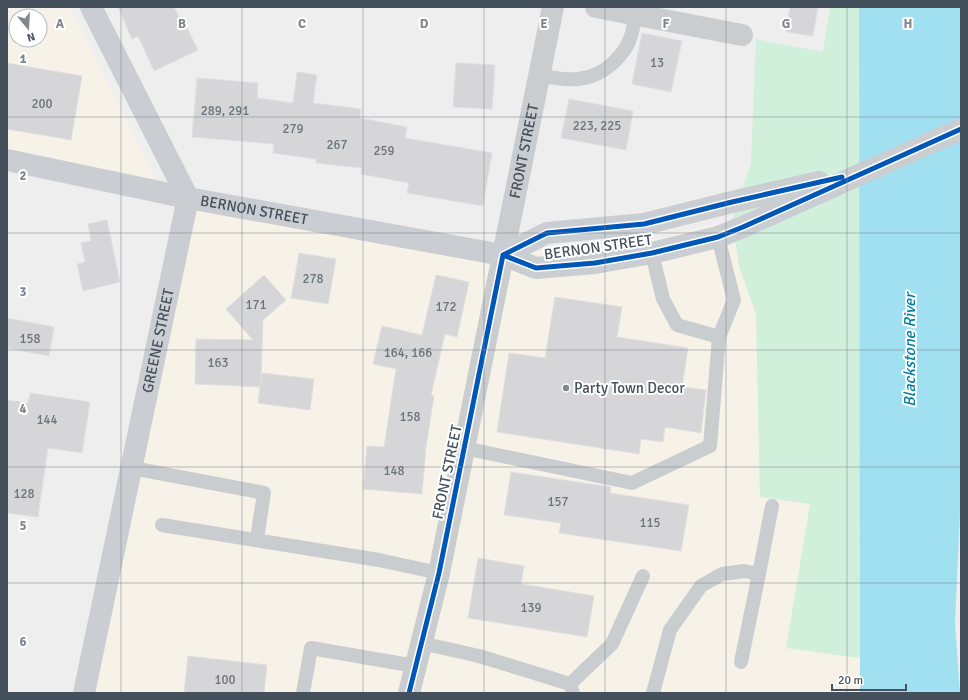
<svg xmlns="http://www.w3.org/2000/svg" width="968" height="700" viewBox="0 0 968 700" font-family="Signika,sans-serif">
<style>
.commercial{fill:#f7f2e8;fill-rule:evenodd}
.green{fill:#d0f0dc}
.water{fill:#a1e0f1}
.building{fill:#d6d6d8;stroke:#e0e0e1}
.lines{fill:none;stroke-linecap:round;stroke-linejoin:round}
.service{stroke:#cacdcf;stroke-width:14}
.minor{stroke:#cacdcf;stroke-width:22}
.tertiary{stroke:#cacdcf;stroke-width:22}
.secondary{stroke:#caced2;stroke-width:22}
.cycleway-casing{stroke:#fff;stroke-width:8}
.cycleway{stroke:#0057b8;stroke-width:5}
.grid{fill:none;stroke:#80878f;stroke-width:1;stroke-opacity:0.55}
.poi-dot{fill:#80878f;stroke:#fff;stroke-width:1.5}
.labels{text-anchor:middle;stroke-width:4;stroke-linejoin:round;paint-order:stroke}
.number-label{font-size:13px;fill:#6a737c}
.street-label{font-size:15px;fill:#44505c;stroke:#fff}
.poi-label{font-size:15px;fill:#44505c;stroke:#fff;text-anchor:start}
.water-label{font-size:16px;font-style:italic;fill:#037fa1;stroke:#fff}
.grid-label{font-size:13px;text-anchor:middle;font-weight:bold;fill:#80878f;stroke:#fff;stroke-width:4;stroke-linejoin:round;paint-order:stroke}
</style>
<rect width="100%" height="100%" fill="#efeeee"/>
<path class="commercial" d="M7 7H70L156 179 7 150ZM16 16H40V40H16Z
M191 189 520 251 649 241 732 220 739 266 756 314 760 496 810 504 787 648 860 658V693H82Z"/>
<path class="green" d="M830 7H859L860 658 786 648 810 504 760 497 756 314 739 266 732 220 751 163 756 39 823 52Z"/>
<path class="water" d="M859 7H961V491L955 623 960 693H860Z"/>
<path class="building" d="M118 7H174L182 23 184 22 198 50 154 71 138 36 132 39Z
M790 7H818L813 36 786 32Z
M642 33 682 41 671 92 632 84Z
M7 63 82 76 71 140 7 129Z
M456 63 495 65 492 109 453 107Z
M297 72 317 75 313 103 361 109 360 118 407 127 405 138 492 153 483 206 407 193 409 183 361 174 362 168 316 163V159L273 153 274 144 192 137 197 78 258 83 257 98 293 103Z
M569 99 633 111 626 150 561 138Z
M107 220 120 282 83 291 77 264 85 262 81 243 91 241 88 224Z
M299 253 336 259 328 304 291 298Z
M264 275 286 300 263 320 261 382 262 373 314 379 310 410 258 403 260 387 195 384 196 339 253 340 226 309Z
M436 275 469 282 457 337 445 334 431 395 434 396 426 447 422 494 363 489 367 446 384 447 396 369 373 364 382 326 422 335Z
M555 297 622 307 617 337 688 348 682 387 706 390 701 433 665 427 663 442 641 439 639 454 497 432 509 353 545 358Z
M7 318 54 327 49 356 7 348Z
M30 393 90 402 82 453 48 448 38 517 7 513V400L28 403Z
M511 472 610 487H611L610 493 689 505 681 551 559 533 561 523 504 515Z
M478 558 524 566 521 584 594 596 587 637 468 618Z
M188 656 267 665 264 693H184Z"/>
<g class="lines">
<path class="service" d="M538 75C567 81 591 84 614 62 621 55 627 48 630 39 633 31 634 23 635 15
M652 253 663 299 677 325 719 337
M464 448 632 483 710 446 719 337 734 300 718 237
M132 468 264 493 257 539
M162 525 379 560 439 573
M759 574 772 506
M421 643 479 656 570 684 573 693
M570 684 612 644 643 576
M303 693 311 648 415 666
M653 693 670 630 701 586 722 574 744 571 759 574 741 662"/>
<path class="minor" d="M596 7 742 35"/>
<path class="tertiary" id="s1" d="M409 693 439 573 553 7"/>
<g class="secondary">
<path id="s2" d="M7 160 188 198 503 255 536 268 595 263 652 253 718 237 743 227 961 129"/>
<path d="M503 255 547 233 644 224 732 202 819 182"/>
<path id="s3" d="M84 693 188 198 91 7"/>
</g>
<g class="cycleway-casing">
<path id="cycleway" d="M503 255 536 268 595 263 652 253 718 237 743 227 961 129
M503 255 547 233 644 224 732 202 842 177
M409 693 439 573 503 255"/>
</g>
<use href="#cycleway" class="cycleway"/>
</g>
<path class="grid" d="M121 7V693M242 7V693M363 7V693M484 7V693M605 7V693M726 7V693M847 7V693M7 117H961M7 233H961M7 350H961M7 467H961M7 583H961"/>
<circle class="poi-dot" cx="566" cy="388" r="4"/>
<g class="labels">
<g class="number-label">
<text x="657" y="67">13</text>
<text x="42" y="108">200</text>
<text x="225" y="115">289, 291</text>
<text x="597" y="130">223, 225</text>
<text x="293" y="133">279</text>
<text x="337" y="149">267</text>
<text x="384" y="155">259</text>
<text x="313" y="283">278</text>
<text x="256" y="309">171</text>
<text x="446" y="311">172</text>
<text x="30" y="343">158</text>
<text x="408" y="357">164, 166</text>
<text x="218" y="367">163</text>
<text x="410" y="421">158</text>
<text x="47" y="424">144</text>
<text x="394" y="475">148</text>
<text x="24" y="498">128</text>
<text x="558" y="506">157</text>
<text x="650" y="527">115</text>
<text x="531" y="612">139</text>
<text x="225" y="684">100</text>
</g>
<g class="street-label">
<text dy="5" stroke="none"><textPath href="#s1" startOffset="554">FRONT STREET</textPath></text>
<text dy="5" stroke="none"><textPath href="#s2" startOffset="252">BERNON STREET</textPath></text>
<text transform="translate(598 247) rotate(-8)" y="5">BERNON STREET</text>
<text dy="5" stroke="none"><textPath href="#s3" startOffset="360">GREENE STREET</textPath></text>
<text transform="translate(447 472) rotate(-78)" y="5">FRONT STREET</text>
</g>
<g class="poi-label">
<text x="574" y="393">Party Town Decor</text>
</g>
<g class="water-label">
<text transform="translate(909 350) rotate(-90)" y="6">Blackstone River</text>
</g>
</g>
<g class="grid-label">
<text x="60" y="28">A</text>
<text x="182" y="28">B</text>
<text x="302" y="28">C</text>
<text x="424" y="28">D</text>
<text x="544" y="28">E</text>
<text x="666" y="28">F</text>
<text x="786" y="28">G</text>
<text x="908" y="28">H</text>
<text x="23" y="63">1</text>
<text x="23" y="180">2</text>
<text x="23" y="296">3</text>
<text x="23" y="413">4</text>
<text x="23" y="530">5</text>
<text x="23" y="646">6</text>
</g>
<rect width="968" height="700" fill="none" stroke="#44505c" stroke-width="16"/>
<g transform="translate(28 28) rotate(162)"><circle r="19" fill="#ffffff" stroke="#b4b9be"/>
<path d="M0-3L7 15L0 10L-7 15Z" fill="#80878f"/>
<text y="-6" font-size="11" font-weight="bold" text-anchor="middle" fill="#44505c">N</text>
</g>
<path d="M832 684v6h74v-6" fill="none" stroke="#44505c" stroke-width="2"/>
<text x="838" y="684" font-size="12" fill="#44505c" stroke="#ffffff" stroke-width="3" paint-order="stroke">20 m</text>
</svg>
